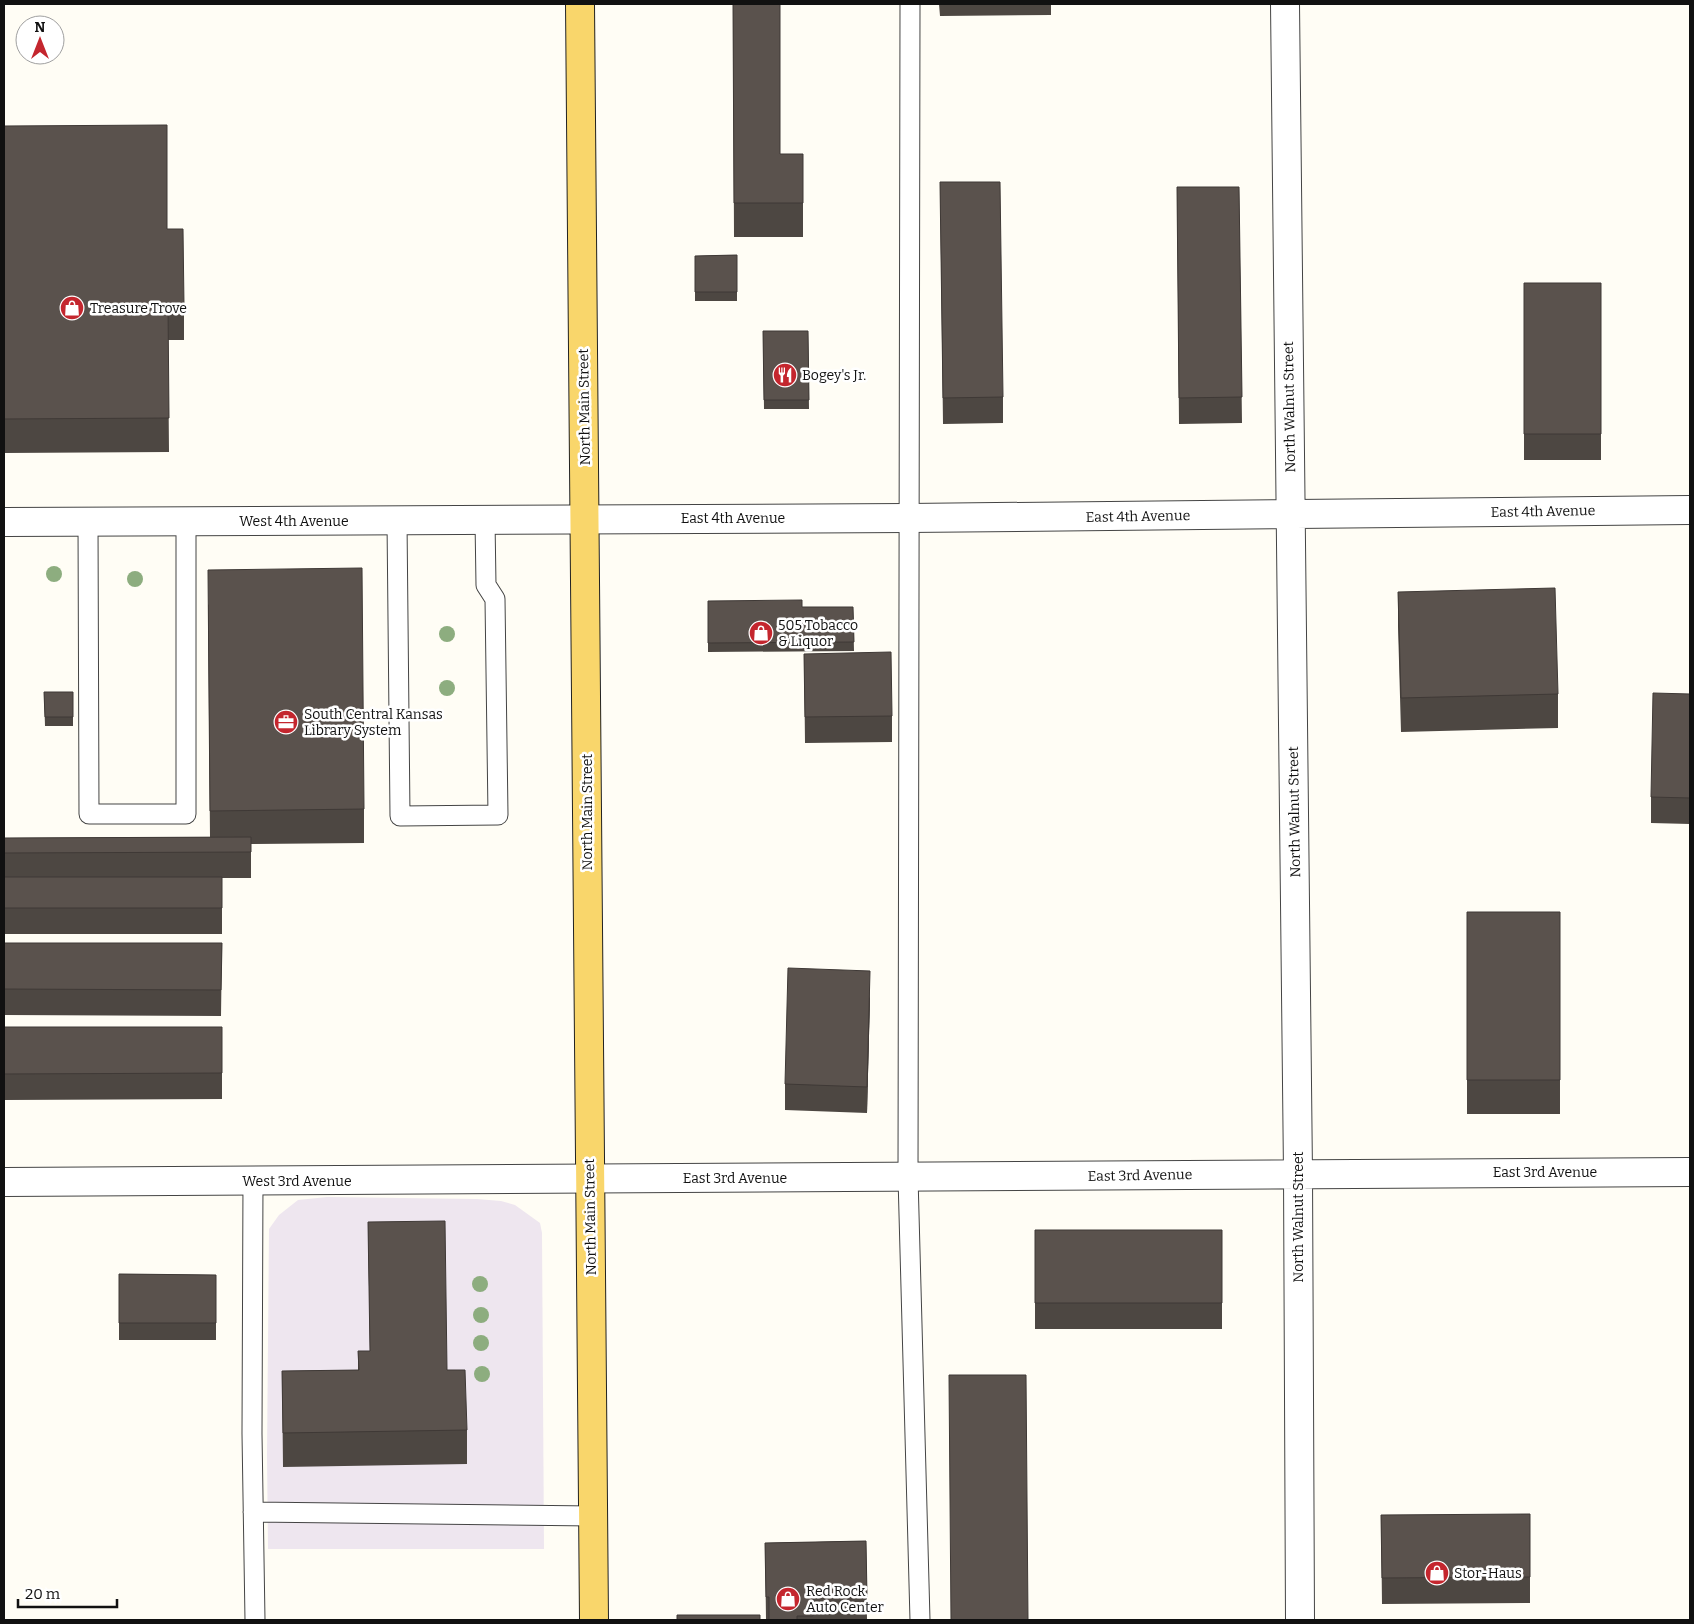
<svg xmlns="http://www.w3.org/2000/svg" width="1694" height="1624" viewBox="0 0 1694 1624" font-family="Bitter,serif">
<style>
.industrial{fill:#eee6ef}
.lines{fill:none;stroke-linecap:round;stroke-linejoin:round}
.service-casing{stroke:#444;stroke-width:21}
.minor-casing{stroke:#444;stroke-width:30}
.primary-casing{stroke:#222;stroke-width:30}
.service{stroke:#fff;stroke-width:19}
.minor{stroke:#fff;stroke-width:28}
.primary{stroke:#f9d66b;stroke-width:28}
.tree{fill:#8dad7f}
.wall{fill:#4d4742}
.shaded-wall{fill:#3f3936}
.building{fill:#5a524d;stroke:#3f3936}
.labels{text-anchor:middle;stroke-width:5;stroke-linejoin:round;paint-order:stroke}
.poi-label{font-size:14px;fill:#111;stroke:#fff;text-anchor:start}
.street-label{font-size:14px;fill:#111;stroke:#fff}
</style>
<rect width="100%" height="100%" fill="#fffdf5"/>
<path class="industrial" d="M327 1197 477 1199 501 1201 515 1205 540 1223 542 1233 544 1549H268L267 1455 269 1229 279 1215 298 1200Z"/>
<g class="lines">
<g class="service-casing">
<path id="service" d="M910 4 908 1177 920 1620
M397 521 400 816 498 815 495 599 486 585 485 520
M88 522 89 814H186V522
M253 1181 252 1434 255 1620
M253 1512 593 1516"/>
</g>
<g class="minor-casing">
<path id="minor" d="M1285 4 1298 1173 1300 1620
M4 522 908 518 1690 510
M4 1182C566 1180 1128 1174 1690 1172"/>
</g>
<g class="primary-casing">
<path id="primary" d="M580 4 594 1620"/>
</g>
<use href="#service" class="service"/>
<use href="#minor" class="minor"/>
<use href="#primary" class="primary"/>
</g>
<g class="tree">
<circle cx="54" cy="574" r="8"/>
<circle cx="135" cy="579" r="8"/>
<circle cx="447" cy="634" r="8"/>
<circle cx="447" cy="688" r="8"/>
<circle cx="480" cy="1284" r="8"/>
<circle cx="481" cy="1315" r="8"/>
<circle cx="481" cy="1343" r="8"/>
<circle cx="482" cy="1374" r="8"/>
</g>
<path class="wall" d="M733 4 780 154H803V237H734Z
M939 4H1051V15L940 16Z
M4 126 167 229 184 306V340H168L169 452 4 453Z
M940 182 1003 397V423L943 424Z
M1177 187H1239L1242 423 1179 424Z
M737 255V301H695V256Z
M1524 283H1601V460H1524Z
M763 331H808L809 409H764Z
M1398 592 1558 694V728L1401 732 1398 626Z
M708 601 802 607H853L854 651 708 652Z
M208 604 364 809V843L251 844V878H222V934H4V838L210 837Z
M804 654 892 716V742L805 743Z
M44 692H73V726H45Z
M1690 694V824L1651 823V797Z
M1467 912H1560V1114H1467Z
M4 943H222L221 1016 4 1015Z
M870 997 867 1113 785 1110V1084Z
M4 1027H222V1099L4 1100Z
M368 1222 447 1370 467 1430V1464L283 1467 282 1371 358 1370V1351H370Z
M1035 1230H1222V1329H1035Z
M119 1274 216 1275V1340H119Z
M1381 1515 1530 1577V1603L1382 1604Z
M866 1541 867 1620H766L765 1543Z"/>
<path class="shaded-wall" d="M870 971V997L867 1113V1087Z"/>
<path class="building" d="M733 4H780V154H803V203H734Z
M167 125V229H183L184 306H168L169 418 4 419V126Z
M940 182H1000L1003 397 943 398Z
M1177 187H1239L1242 397 1179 398Z
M737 255V292H695V256Z
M1524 283H1601V434H1524Z
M763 331H808L809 400H764Z
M362 568 364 809 210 811 208 570Z
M1555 588 1558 694 1401 698 1398 592Z
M802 600V607H853L854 642 708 643V601Z
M891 652 892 716 805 717 804 654Z
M44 692H73V717H45Z
M1653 693 1690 694V798L1651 797Z
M251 837V852L4 853V838Z
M4 877H222V908H4Z
M1467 912H1560V1080H1467Z
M4 943H222L221 990 4 989Z
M788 968 870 971 867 1087 785 1084Z
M4 1027H222V1073L4 1074Z
M445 1221 447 1370H465L467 1430 283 1433 282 1371 359 1370 358 1351H370L368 1222Z
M1035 1230H1222V1303H1035Z
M119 1274 216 1275V1323H119Z
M949 1375H1026L1028 1620H951Z
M1530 1514V1577L1382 1578 1381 1515Z
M866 1541 867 1597 813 1598V1616H797V1620H769V1597H766L765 1543Z
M677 1615H760V1620H677Z"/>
<defs>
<g id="shop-disc" transform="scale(1.25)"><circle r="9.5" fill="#c4262e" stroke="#fff"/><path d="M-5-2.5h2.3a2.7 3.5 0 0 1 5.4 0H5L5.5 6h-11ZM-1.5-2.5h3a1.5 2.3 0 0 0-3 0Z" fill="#fff"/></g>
<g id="restaurant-disc" transform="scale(1.25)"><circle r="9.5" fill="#c4262e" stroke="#fff"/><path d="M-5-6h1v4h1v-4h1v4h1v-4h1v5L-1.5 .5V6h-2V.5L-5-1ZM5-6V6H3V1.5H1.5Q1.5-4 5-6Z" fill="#fff"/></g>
<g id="office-disc" transform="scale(1.25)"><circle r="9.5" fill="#c4262e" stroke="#fff"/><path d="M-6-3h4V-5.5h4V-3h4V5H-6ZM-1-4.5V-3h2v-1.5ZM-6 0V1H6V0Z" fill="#fff"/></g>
</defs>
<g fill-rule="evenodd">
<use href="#shop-disc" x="72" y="308"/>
<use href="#restaurant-disc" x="785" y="375"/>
<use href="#shop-disc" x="761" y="633"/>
<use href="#office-disc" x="286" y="722"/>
<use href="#shop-disc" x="1437" y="1573"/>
<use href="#shop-disc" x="788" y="1599"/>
</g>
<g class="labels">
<g class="poi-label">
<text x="90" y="313">Treasure Trove</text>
<text x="802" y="380">Bogey's Jr.</text>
<text x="778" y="630">505 Tobacco<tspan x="778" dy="16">&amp; Liquor</tspan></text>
<text x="304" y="719">South Central Kansas<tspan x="304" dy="16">Library System</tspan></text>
<text x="1454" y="1578">Stor-Haus</text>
<text x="806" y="1596">Red Rock<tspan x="806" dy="16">Auto Center</tspan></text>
</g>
<g class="street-label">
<text transform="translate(584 407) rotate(-91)" y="5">North Main Street</text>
<text transform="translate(1289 407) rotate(-91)" y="5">North Walnut Street</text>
<text transform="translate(1543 511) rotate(-1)" y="5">East 4th Avenue</text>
<text transform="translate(1138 516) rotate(-1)" y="5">East 4th Avenue</text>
<text x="733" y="523">East 4th Avenue</text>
<text x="294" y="526">West 4th Avenue</text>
<text transform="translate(587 812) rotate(-90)" y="5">North Main Street</text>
<text transform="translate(1294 812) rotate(-91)" y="5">North Walnut Street</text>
<text x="1545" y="1177">East 3rd Avenue</text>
<text transform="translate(1140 1175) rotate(-1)" y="5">East 3rd Avenue</text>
<text x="735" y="1183">East 3rd Avenue</text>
<text x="297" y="1186">West 3rd Avenue</text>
<text transform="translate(590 1217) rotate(-91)" y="5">North Main Street</text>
<text transform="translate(1298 1217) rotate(-90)" y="5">North Walnut Street</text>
</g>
</g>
<rect width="1694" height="1624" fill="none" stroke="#111111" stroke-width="10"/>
<g transform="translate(40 40)"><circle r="24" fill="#ffffff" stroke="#a0a0a0"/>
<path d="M0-4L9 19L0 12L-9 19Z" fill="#c4262e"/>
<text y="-8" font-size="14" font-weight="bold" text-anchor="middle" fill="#111111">N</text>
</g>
<path d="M18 1599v8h99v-8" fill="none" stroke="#111111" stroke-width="2.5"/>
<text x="25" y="1599" font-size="15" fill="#111111" stroke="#ffffff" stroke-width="4" paint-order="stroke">20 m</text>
</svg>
